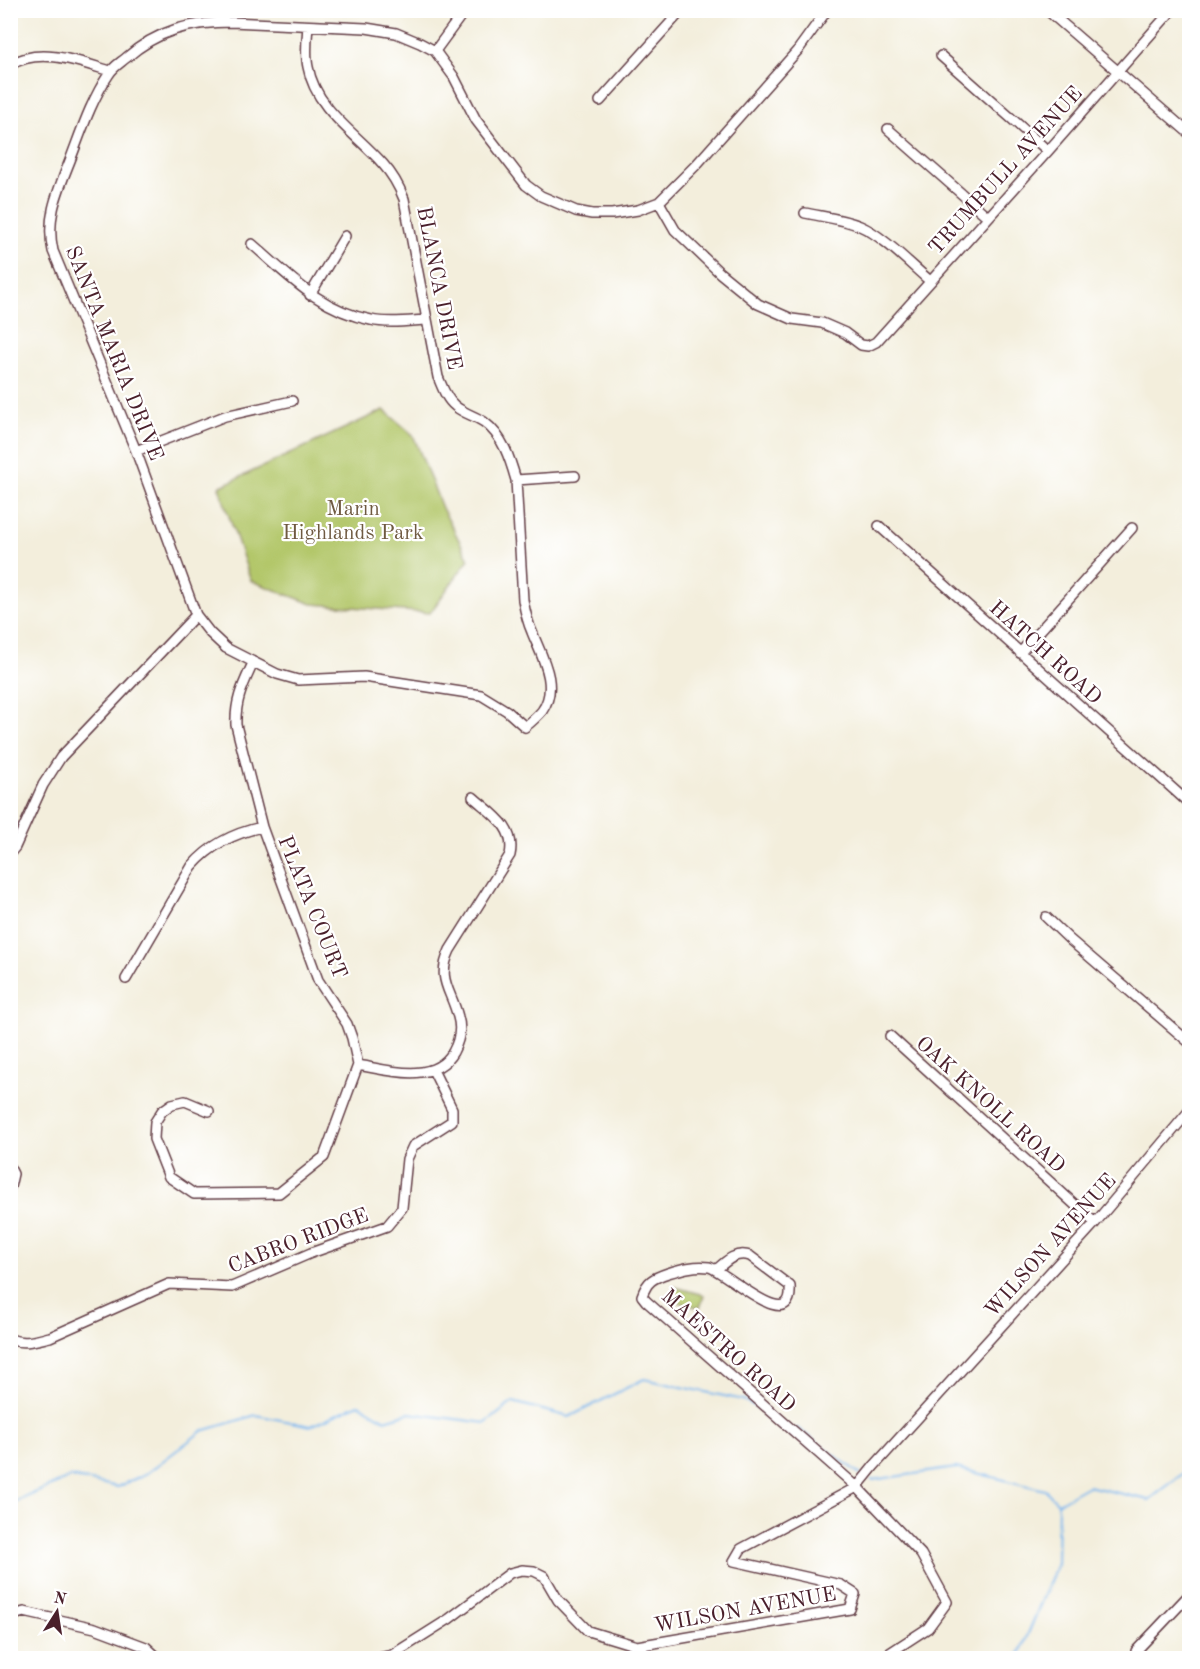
<svg xmlns="http://www.w3.org/2000/svg" width="1200" height="1669" viewBox="0 0 1200 1669" font-family="'Old Standard TT',serif">
<style>
.park{fill:#b3c76b;stroke:#7e734b;stroke-width:1.5}
.lines{fill:none;stroke-linecap:round;stroke-linejoin:round}
.stream{stroke:#7cb7ee;stroke-width:2}
.minor-casing{stroke:#633e46;stroke-width:12}
.minor{stroke:#fff;stroke-width:9}
.labels{text-anchor:middle;stroke-width:4.5;stroke-linejoin:round;paint-order:stroke}
.street-label{font-size:21px;fill:#4a1f2b;stroke:#fff}
.park-label{font-size:21px;fill:#6f5a41;stroke:#fff}
</style>
<rect width="100%" height="100%" fill="#fff"/>
<filter id="ink" filterUnits="userSpaceOnUse"><feTurbulence type="fractalNoise" baseFrequency=".0167" numOctaves="2"/><feDisplacementMap in="SourceGraphic" scale="12" xChannelSelector="R" yChannelSelector="G"/><feConvolveMatrix kernelMatrix="1 2 1 2 8 2 1 2 1" color-interpolation-filters="sRGB"/></filter>
<filter id="wash" filterUnits="userSpaceOnUse"><feTurbulence type="fractalNoise" baseFrequency=".008" numOctaves="4" result="noise"/><feDisplacementMap in="SourceGraphic" scale="24" xChannelSelector="R" yChannelSelector="G"/><feGaussianBlur stdDeviation="1.35" result="paint"/><feColorMatrix in="noise" values="0 0 0 0 0 0 0 0 0 0 0 0 0 0 0 0 0 1.4 0 .05"/><feComposite in="paint" operator="in"/></filter>
<g filter="url(#wash)">
<rect width="100%" height="100%" fill="#f3eedc"/>
<path class="park" d="M384 410 413 435 442 508 469 559 430 613 312 604 251 581 219 487Z
M675 1287 704 1295 700 1308 671 1300Z"/>
<g class="lines">
<path class="stream" d="M797 1428 860 1474
M872 1480 956 1468 1045 1490 1058 1503
M17 1501 71 1477 118 1487 147 1473 202 1431 256 1415 311 1426 359 1404 385 1420 409 1413 486 1423 513 1402 569 1417 644 1379 743 1400 761 1409
M1018 1658 1057 1564 1058 1503 1088 1486 1149 1500 1190 1468"/>
</g>
</g>
<g filter="url(#ink)">
<g class="lines">
<g class="minor-casing">
<path id="minor" d="M1047 10 1190 134
M308 26C307 39 305 54 308 67 316 110 356 133 383 164 392 174 399 186 404 199L438 377C442 386 446 399 455 406 463 413 475 416 484 422 503 436 510 459 516 480L523 600C525 611 527 621 532 632 541 655 560 686 542 711 537 717 531 722 525 727L507 711 481 695 364 677 298 680 277 674 226 648 210 633 196 615 136 451 53 251C45 217 59 189 71 158 82 129 92 99 109 74 113 67 120 63 126 58 158 30 190 22 232 22L366 28 396 33 420 43 435 51 454 77 476 120 526 185 541 196 576 211 592 214H612L638 210 659 202 697 164 798 50 827 10
M435 51 465 10
M941 56 1048 151
M10 65C40 46 80 62 110 71
M600 101 682 10
M888 129 988 217
M659 202 675 230 720 273 758 304 792 319 822 323 845 333 861 345 868 346 876 342 1048 151 1172 10
M805 213C824 217 843 219 860 226 882 235 911 265 930 281
M252 244C289 276 320 310 371 320 388 324 409 321 426 320
M310 295 345 236
M136 451 225 416 292 401
M516 480 575 476
M879 526 1190 804
M1020 653 1132 528
M10 853 15 847 43 785 61 757 196 615
M1046 917 1069 939 1190 1043
M126 979 192 866C211 844 234 833 262 827
M890 1036 1095 1223
M358 1065C387 1070 434 1085 453 1052 459 1041 462 1030 458 1017 451 989 436 980 450 950L510 855C516 827 492 814 473 797
M209 1111 185 1101 172 1104 162 1111 155 1122 154 1139 169 1177 194 1194 279 1193 324 1157 358 1065 352 1038 347 1024 318 980 262 827 236 725C235 700 243 685 253 663
M10 1168 13 1174 10 1187
M716 1270C726 1261 736 1251 750 1256L790 1286C794 1338 725 1270 709 1267 695 1265 681 1269 668 1273 653 1278 647 1281 642 1296L646 1301 857 1487 921 1554 947 1602 928 1628 882 1658
M10 1339C24 1345 37 1340 50 1337L169 1284 232 1287 311 1253 387 1226 402 1208 407 1159 413 1146 452 1121V1109L433 1070
M10 1616 24 1612 95 1628 146 1647 158 1658
M1136 1651 1190 1594
M379 1658 392 1655 449 1619 510 1573 522 1570 534 1571 544 1576 558 1600 588 1631 637 1646 850 1609 855 1594 841 1585 734 1561 741 1549 857 1487 874 1466 1095 1223 1190 1110"/>
</g>
<use href="#minor" class="minor"/>
</g>
</g>
<g class="labels">
<g class="street-label">
<text transform="translate(1005 170) rotate(-48)" y="7">TRUMBULL AVENUE</text>
<text transform="translate(440 288) rotate(79)" y="7">BLANCA DRIVE</text>
<text transform="translate(115 353) rotate(68)" y="7">SANTA MARIA DRIVE</text>
<text transform="translate(1046 652) rotate(42)" y="7">HATCH ROAD</text>
<text transform="translate(313 907) rotate(68)" y="7">PLATA COURT</text>
<text transform="translate(991 1104) rotate(42)" y="7">OAK KNOLL ROAD</text>
<text transform="translate(298 1240) rotate(-21)" y="7">CABRO RIDGE</text>
<text transform="translate(1050 1245) rotate(-48)" y="7">WILSON AVENUE</text>
<text transform="translate(729 1350) rotate(42)" y="7">MAESTRO ROAD</text>
<text transform="translate(745 1609) rotate(-10)" y="7">WILSON AVENUE</text>
</g>
<g class="park-label">
<text x="353" y="515">Marin<tspan x="353" dy="24">Highlands Park</tspan></text>
</g>
</g>
<rect width="1200" height="1669" fill="none" stroke="#fff" stroke-width="36"/>
<g transform="translate(57 1612) rotate(12)" stroke="#ffffff" stroke-width="4.5" paint-order="stroke">
<path d="M0-4.5L10 22L0 15L-10 22Z" fill="#4a1f2b"/>
<text y="-9" font-size="16" font-weight="bold" text-anchor="middle" fill="#4a1f2b">N</text>
</g>
</svg>
